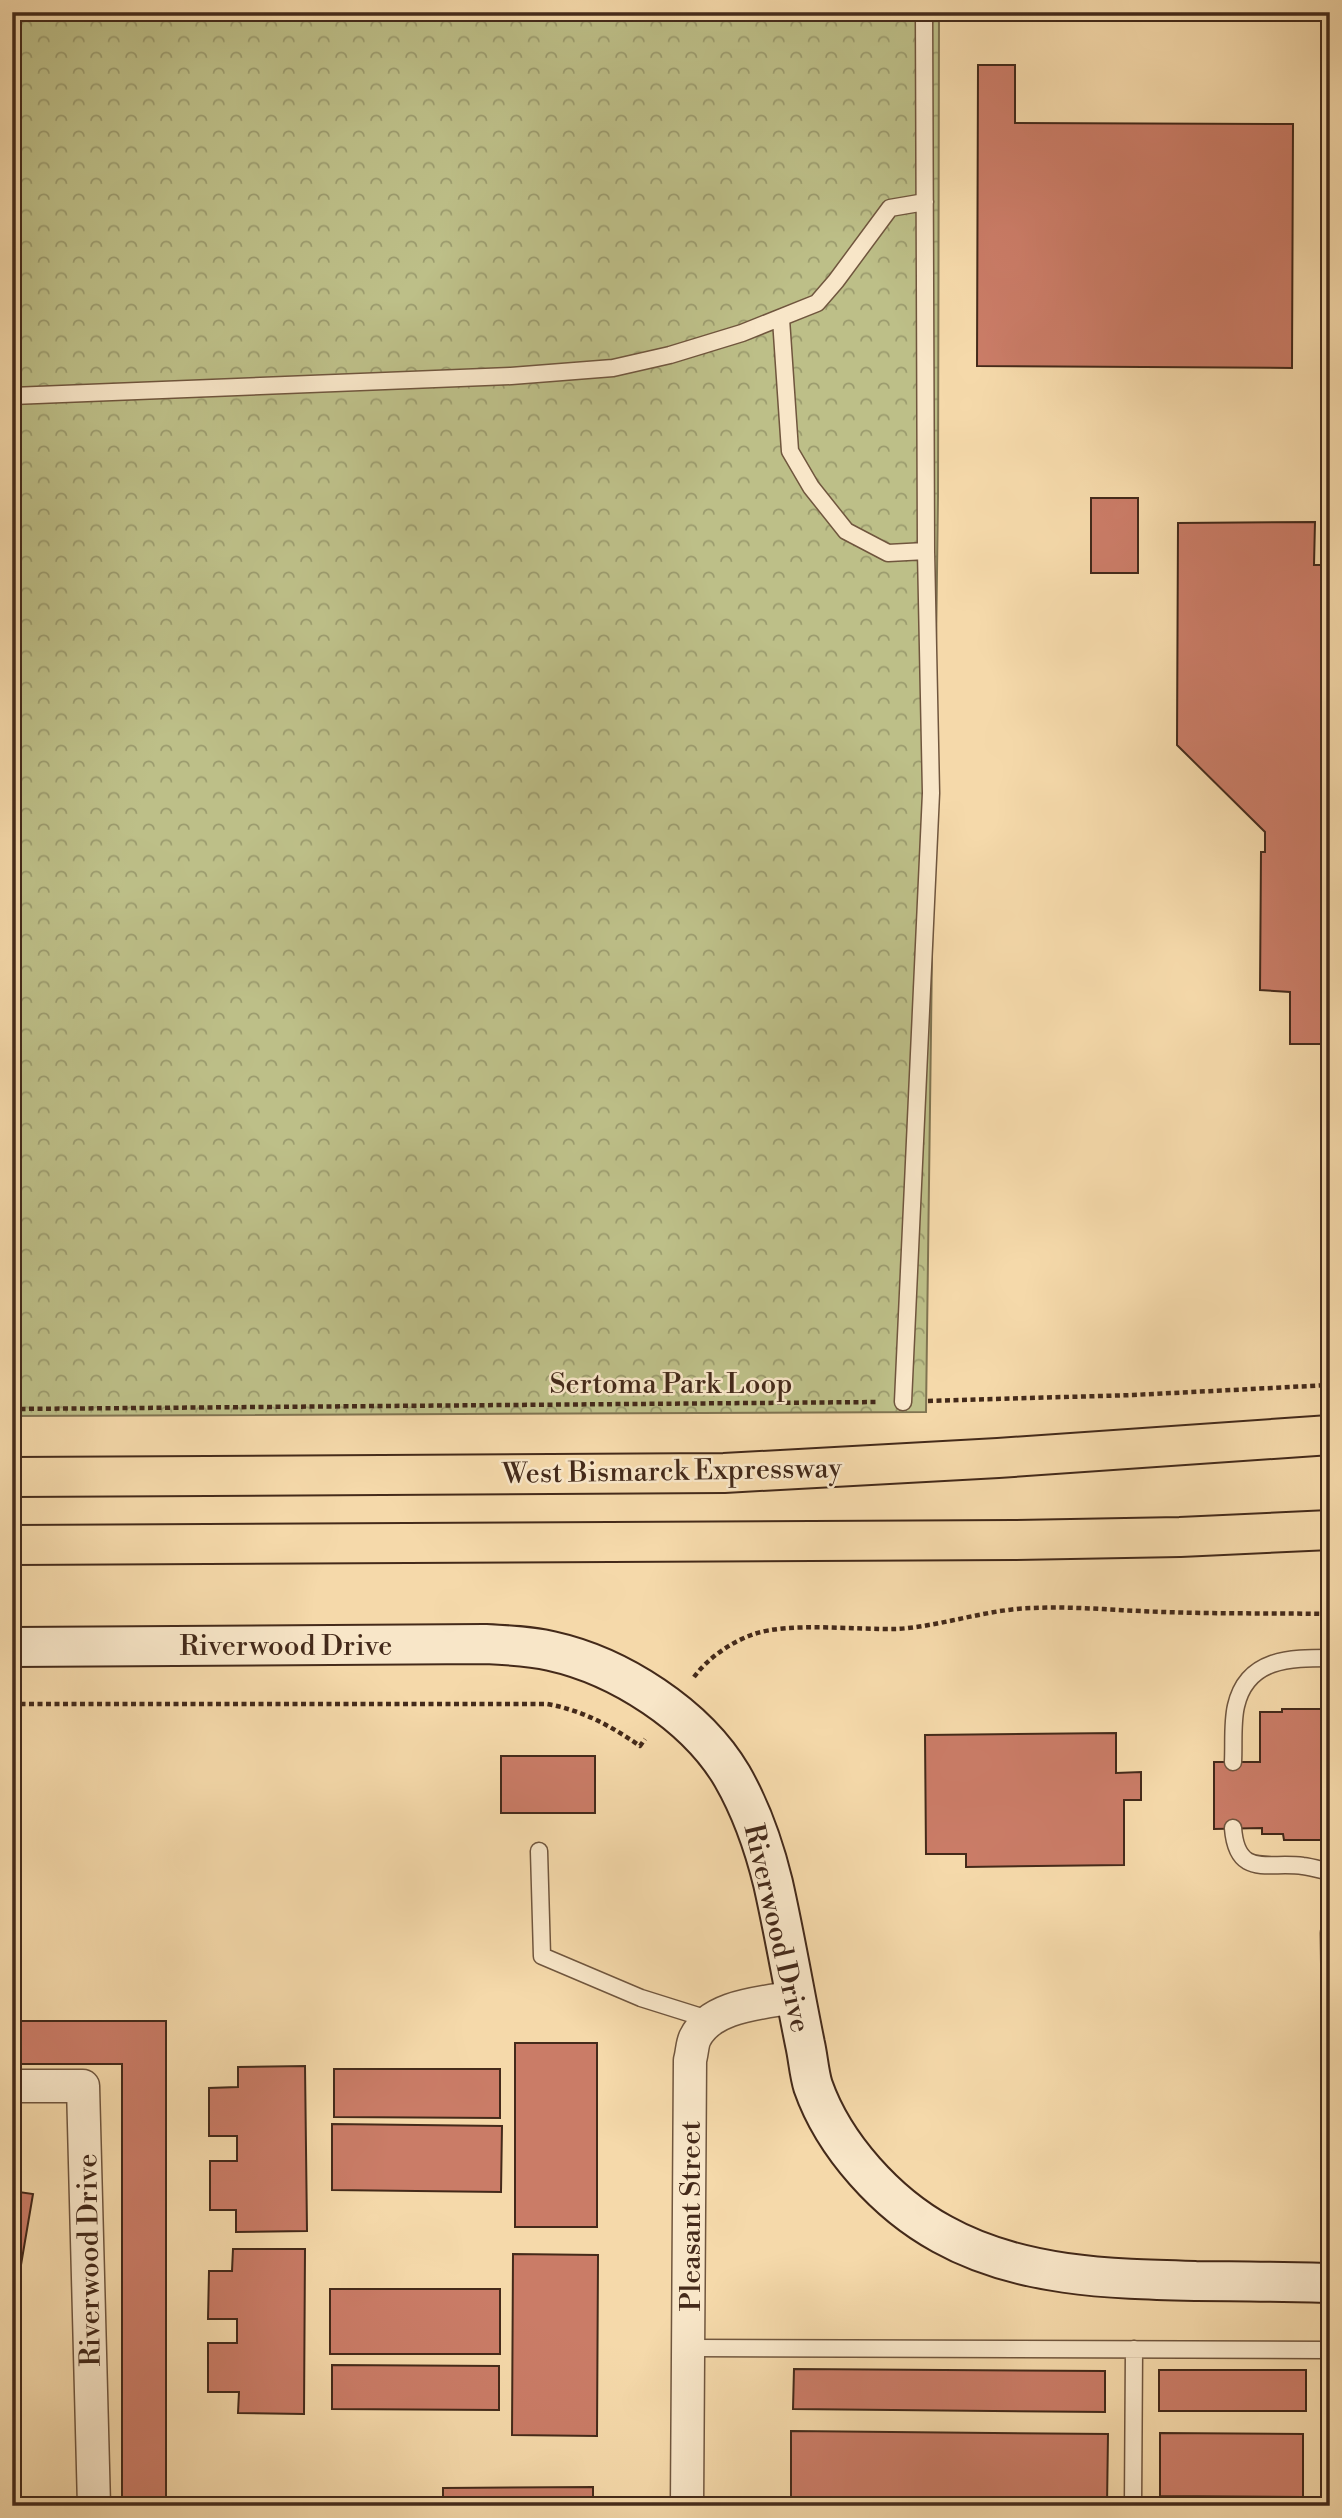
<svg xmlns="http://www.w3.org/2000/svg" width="1342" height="2518" viewBox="0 0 1342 2518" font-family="'Libre Bodoni',serif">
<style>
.park{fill:url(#park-crowns);stroke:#807451;stroke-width:2}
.building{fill:#ca7c67;stroke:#442a1a;stroke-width:2}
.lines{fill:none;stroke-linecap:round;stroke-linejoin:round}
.lane-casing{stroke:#70563e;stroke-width:19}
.street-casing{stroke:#70563e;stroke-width:35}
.secondary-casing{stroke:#442a1a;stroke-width:42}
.highway-casing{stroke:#442a1a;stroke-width:42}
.path{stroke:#442a1a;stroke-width:4.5;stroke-dasharray:5 3.5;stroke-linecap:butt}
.lane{stroke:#f8e6c8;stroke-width:16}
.street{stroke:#f8e6c8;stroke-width:32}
.secondary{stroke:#f8e6c8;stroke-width:38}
.highway{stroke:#f5d9aa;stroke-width:38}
.labels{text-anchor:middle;stroke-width:5;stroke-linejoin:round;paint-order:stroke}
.street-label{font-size:28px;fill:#442a1a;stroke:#f8e6c8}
</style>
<defs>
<pattern id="park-crowns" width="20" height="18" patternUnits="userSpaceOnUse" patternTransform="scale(1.75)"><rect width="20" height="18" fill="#bdbf88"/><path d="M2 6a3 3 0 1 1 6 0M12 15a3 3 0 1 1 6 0" fill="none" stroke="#9b9b6e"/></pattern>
</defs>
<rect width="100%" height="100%" fill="#f5d9aa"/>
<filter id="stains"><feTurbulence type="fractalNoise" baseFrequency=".00286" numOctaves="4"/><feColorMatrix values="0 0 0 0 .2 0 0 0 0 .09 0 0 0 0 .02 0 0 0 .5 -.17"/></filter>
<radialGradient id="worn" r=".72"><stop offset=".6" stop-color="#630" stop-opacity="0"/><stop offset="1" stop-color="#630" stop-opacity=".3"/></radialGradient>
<path class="park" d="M12 12H939L938 496 926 1412 12 1416Z"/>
<path class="building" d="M978 65H1015V123L1293 124 1292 368 977 366Z
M1091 498H1138V573H1091Z
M1315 522 1314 565H1330V1044H1290V992L1260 990 1261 852H1265V832L1177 745 1178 523Z
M1282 1709H1330V1840H1284L1283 1834H1262V1828L1214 1829V1762H1260V1712H1282Z
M1116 1733V1773L1141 1772V1800H1124V1865L966 1867V1854H926L925 1735Z
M501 1756H595V1813H501Z
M12 2021H166V2506H122V2064H12Z
M515 2043H597V2227H515Z
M305 2066 307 2231 236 2232V2210H210V2161H237V2136H209V2088L238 2087V2067Z
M334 2069H500V2118L334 2117Z
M332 2124 502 2126 501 2192 332 2190Z
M12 2191 33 2194 12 2318Z
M233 2249H305L304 2414 238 2413 239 2392H208V2343H237V2319H208L209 2271H232Z
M513 2254 598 2255 597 2436 512 2435Z
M330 2289H500V2354H330Z
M332 2365 499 2366V2410L332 2409Z
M794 2369 1105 2371V2412L793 2409Z
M1159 2370H1306V2411H1159Z
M791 2431 1108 2434 1107 2506 791 2504Z
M1160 2433 1303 2434V2497L1160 2496Z
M593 2487V2506H443V2488Z"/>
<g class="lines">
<g class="lane-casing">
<path id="lane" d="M781 319 790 451 811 487 846 531 888 553 926 551
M12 396 511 376 613 368 670 355 742 333 817 303 836 281 890 208 925 202
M903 1402 931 793 926 551 924 12
M1233 1762C1234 1744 1232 1723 1236 1706 1247 1658 1290 1658 1330 1658
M1233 1828C1237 1879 1268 1861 1303 1866 1312 1867 1321 1870 1330 1872
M539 1851 542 1956 641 1998 711 2020
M1329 1933 1330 1994
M689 2348 1330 2350
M1133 2506 1134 2349"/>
</g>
<g class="street-casing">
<path id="street" d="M12 2086H83L94 2506
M687 2506 690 2060C692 2054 692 2044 695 2038 711 2005 763 2003 795 1997"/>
</g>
<g class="secondary-casing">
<path id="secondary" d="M12 1647 485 1644C507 1645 530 1646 551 1651 619 1666 696 1715 732 1776 751 1809 764 1846 773 1883 785 1936 794 1990 805 2044 808 2057 809 2073 813 2086 834 2146 887 2204 942 2234 1019 2277 1110 2279 1196 2281 1241 2281 1285 2282 1330 2283"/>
</g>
<g class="highway-casing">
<path id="highway" d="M12 1477 724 1473 998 1458 1330 1435
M12 1545 1013 1540 1180 1537 1330 1530"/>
</g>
<path class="path" d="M928 1401 1133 1395 1330 1385
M12 1409 878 1402
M694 1677C708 1658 731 1642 754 1634 790 1622 856 1630 897 1629 943 1626 987 1609 1033 1608 1077 1606 1121 1611 1165 1612 1220 1614 1275 1613 1330 1614
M12 1704H547C582 1710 611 1726 640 1746L645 1739"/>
<use href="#lane" class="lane"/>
<use href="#street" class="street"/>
<use href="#secondary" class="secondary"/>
<use href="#highway" class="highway"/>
</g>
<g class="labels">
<g class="street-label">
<text x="671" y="1393">Sertoma Park Loop</text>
<text transform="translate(672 1470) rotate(-1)" y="10">West Bismarck Expressway</text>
<text x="286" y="1655">Riverwood Drive</text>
<text transform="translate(778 1928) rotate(77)" y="10">Riverwood Drive</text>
<text transform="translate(690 2216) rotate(-90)" y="10">Pleasant Street</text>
<text transform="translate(88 2260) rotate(-91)" y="10">Riverwood Drive</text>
</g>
</g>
<rect width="1342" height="2518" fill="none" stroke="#f5d9aa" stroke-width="42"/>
<rect x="14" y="14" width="1314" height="2490" fill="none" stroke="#442a1a" stroke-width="3.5"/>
<rect x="21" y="21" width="1300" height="2476" fill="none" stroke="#442a1a" stroke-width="2"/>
<rect width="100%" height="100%" filter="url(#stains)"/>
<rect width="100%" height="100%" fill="url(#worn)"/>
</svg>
